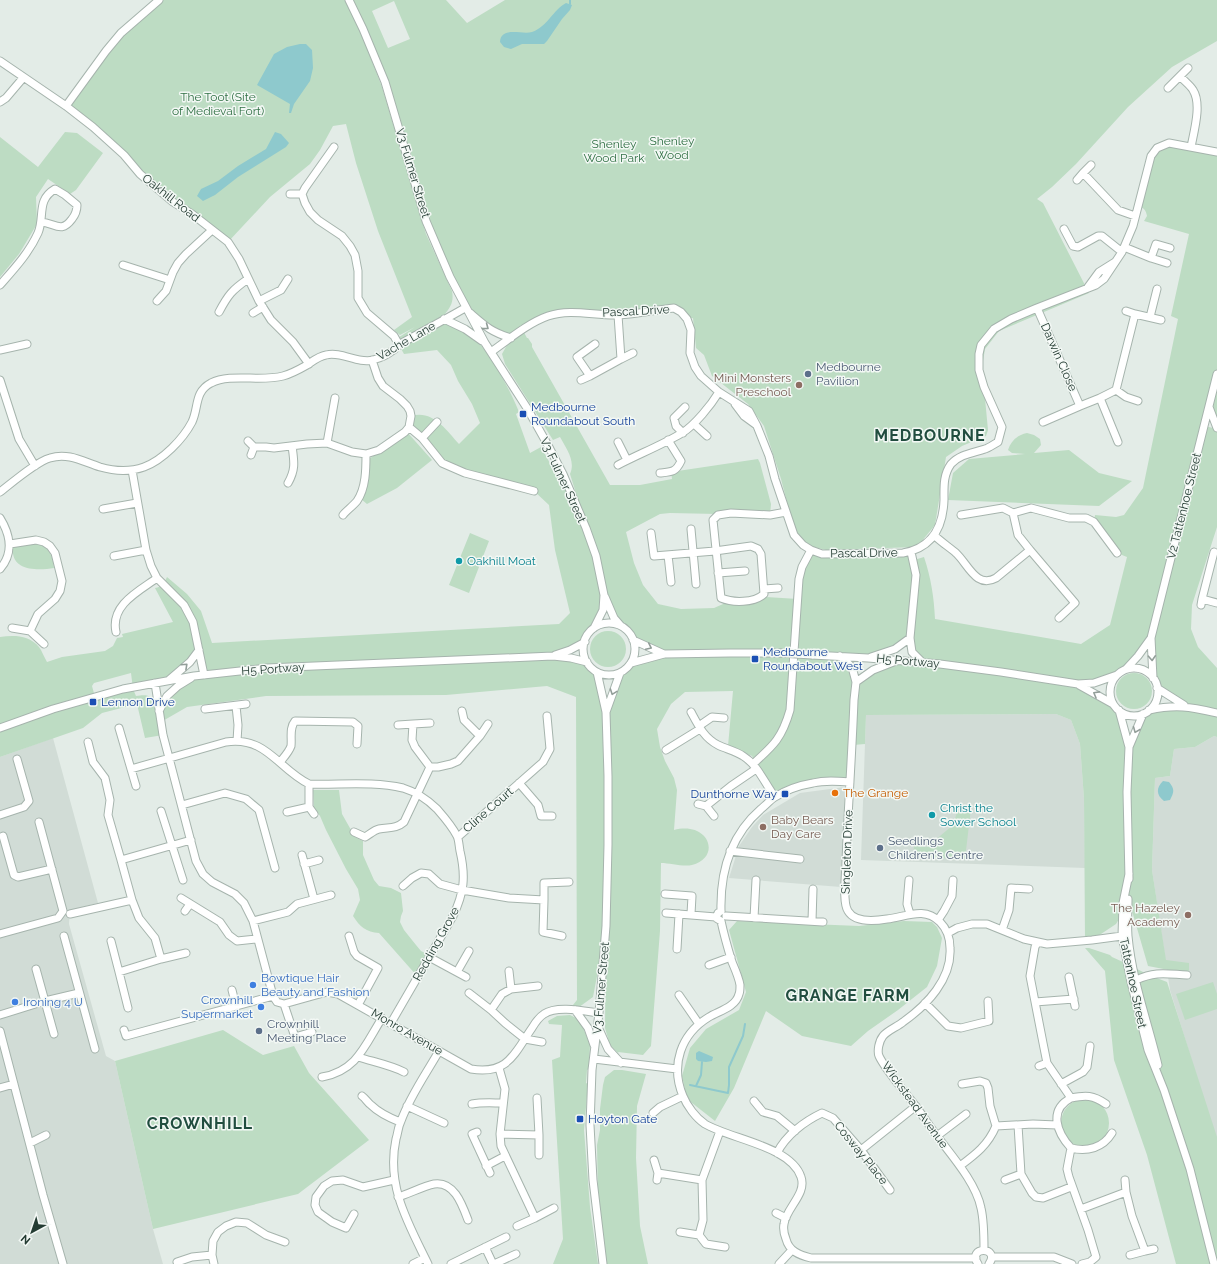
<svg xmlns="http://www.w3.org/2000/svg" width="1217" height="1264" viewBox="0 0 1217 1264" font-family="Raleway,sans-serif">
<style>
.built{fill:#d1dcd6}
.green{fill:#bddcc3;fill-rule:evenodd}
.water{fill:#8ec9cd}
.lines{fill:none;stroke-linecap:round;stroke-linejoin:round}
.stream{stroke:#8ec9cd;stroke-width:2}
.minor-casing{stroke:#a6b4ad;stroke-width:9}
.minor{stroke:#fff;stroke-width:7}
.minor-bridge-casing{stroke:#a6b4ad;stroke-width:9;stroke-linecap:butt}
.minor-bridge{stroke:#fff;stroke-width:7}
.oneway{stroke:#929e99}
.service-dot{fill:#5c6f8a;stroke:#f3f8f5;stroke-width:1.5}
.education-dot{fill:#8d6e63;stroke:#f3f8f5;stroke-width:1.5}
.transit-dot{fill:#1a4fb4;stroke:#f3f8f5;stroke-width:1.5}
.culture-dot{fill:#0f9aa8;stroke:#f3f8f5;stroke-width:1.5}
.food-dot{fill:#e8710a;stroke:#f3f8f5;stroke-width:1.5}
.shop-dot{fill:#3f7fe0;stroke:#f3f8f5;stroke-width:1.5}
.labels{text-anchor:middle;stroke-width:3;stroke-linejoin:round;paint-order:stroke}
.park-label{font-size:12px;fill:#307044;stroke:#f3f8f5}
.street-label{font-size:12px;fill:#243c33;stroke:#f3f8f5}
.service-label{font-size:12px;fill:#4e5e75;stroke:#f3f8f5;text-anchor:start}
.education-label{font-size:12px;fill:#785e54;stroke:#f3f8f5;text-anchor:end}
.transit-label{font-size:12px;fill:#164399;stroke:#f3f8f5;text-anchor:start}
.culture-label{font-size:12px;fill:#0d838f;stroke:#f3f8f5;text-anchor:start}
.food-label{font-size:12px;fill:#c56008;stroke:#f3f8f5;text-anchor:start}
.shop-label{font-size:12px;fill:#366cbe;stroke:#f3f8f5;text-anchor:start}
.district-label{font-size:16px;font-weight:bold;letter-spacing:1px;fill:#214d3f;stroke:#f3f8f5}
</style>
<rect width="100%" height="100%" fill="#e3ece7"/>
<path class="built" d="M1056 714 1071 720 1080 744 1084 799 1085 868 861 860 866 715Z
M1214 736 1217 737V1142L1170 990 1152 870 1155 778 1170 776 1174 749 1195 747Z
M53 738 98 903 70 910 69 924 106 1056 115 1061 153 1229 163 1264H0V757Z
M845 787 841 887 729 878 739 846 752 827 763 815 800 793Z"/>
<path class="green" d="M159 0H345L357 23 382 87 426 234 452 291C454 301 451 307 444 315L398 341 396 339 415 327 400 335 394 330 412 317 378 231 356 163 346 124 333 126 320 150 310 164 270 197 228 242 192 214 66 106 106 51Z
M349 0H446L467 23 505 0H1217V41L1172 67 1128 107 1076 164 1052 187 1037 199 1043 203 1089 293 999 331 985 349 982 367 988 430 986 436 962 446 946 457 935 525 917 547 826 550 810 546 800 537 793 525 781 479 764 426 748 404 712 376 704 355 696 348 693 318 687 319 674 308 618 315 560 313 525 329 520 325 527 338H528L532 344V347L610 485H640L672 479 671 472 758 459 760 463 771 504 770 515 670 513 660 514 626 532 634 563 643 585 658 604 681 609 714 608 730 601 762 595 766 597 798 599 799 579 811 550 817 553 911 552 914 560 924 557C931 578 934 597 935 619L1081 644 1110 625 1127 557 1117 553 1094 522 1095 515 1116 517 1124 515 1143 488 1178 319 1171 316 1189 234 1144 221 1147 216C1146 210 1144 208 1138 206L1151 156 1162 145 1216 151 1217 148V428L1209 407 1205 426 1217 429V527L1192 605 1191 629 1198 647 1217 668V737L1214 736 1195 747 1174 749 1170 776 1155 778 1152 870 1166 960 1189 963V971H1174L1148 966 1132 911 1131 899 1116 924 1092 940 1085 941 1084 799 1080 744 1071 720 1056 714 866 715 865 744 853 745 850 782 825 781 775 797 768 788 752 756 728 746 733 691 685 692 671 704 657 729 660 747 665 761 674 778 677 790 674 830C709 821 722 857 692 865 683 867 670 863 661 863L660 931 651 1046 643 1055 618 1052 619 1054 610 1045 605 1028 606 929 593 997 575 1010H569L577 1000 576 697 547 686 446 695 266 696 187 707 161 722 163 735 145 738 137 704 102 713 83 728 0 757V637C14 635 29 635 39 647 42 651 44 657 47 662L62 657 105 651 113 646 117 638 123 637 122 634 173 622 155 588C162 587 164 583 167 577L187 594 201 611 212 643 559 624 570 613 555 550 549 505 534 491 442 463 409 427 411 416C433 410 445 429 459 444L480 423 472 404 458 381 451 365 437 350 404 354 399 345 444 319C451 322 458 325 464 329 485 342 510 389 519 412L516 414 530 453 541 447 557 476 573 498 575 490 570 474C576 461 566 448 560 437L553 440 505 364 502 354 511 338 498 334 465 308 426 221 385 82ZM394 1 410 39 388 48 372 11ZM604 596 622 627 628 632 633 640 664 654 631 663 626 669 620 673 606 711 597 672 587 662 554 655 585 642 588 635 594 628ZM910 639 912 652 922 663 898 660 856 682 852 667 840 656 868 658ZM1151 639 1153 678 1157 688 1185 706 1149 710 1143 714 1132 746 1119 710 1111 707 1079 684 1117 675 1126 669ZM199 651 204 675 178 686 158 704C151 695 147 694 136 696L133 689 169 680ZM131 673 133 689 95 697 92 686 94 683Z
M65 132 77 133 103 153 76 190 70 194 48 179 36 197 37 224 19 254 0 277V137L38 167Z
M407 432 432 460 397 488 367 504 361 499 369 459Z
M1027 433 1034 435 1040 439 1041 445 1034 453 1069 450 1099 473 1132 481 1099 506 948 500 953 473 969 459 1025 454 1012 453 1008 450C1011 441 1017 435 1027 433Z
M470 533 489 541 469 593 449 585Z
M30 544C33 544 37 543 40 544 49 546 54 560 54 568 37 571 10 571 13 547Z
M590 649a18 18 0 1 1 36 0a18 18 0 1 1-36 0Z
M1116 691a18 18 0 1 1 36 0a18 18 0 1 1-36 0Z
M313 790H339L342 814 355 837 363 841V855L374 880 379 886 391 888 401 893 403 911 401 916 400 922 404 930 416 945 421 951 429 955 417 976 379 933C366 932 360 927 353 916L360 900 358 889 346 869 326 830 320 816 314 808Z
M959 806 971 808 965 859 913 857 914 846 927 847 953 825Z
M737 921 859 926 904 921 932 922 937 927 942 938 937 966 927 987 898 1010 868 1031 851 1046 802 1036 766 1011 734 1088 715 1121 687 1099 682 1076 690 1048 706 1029 739 1010 746 992 729 930Z
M1085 948H1089L1110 955 1112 957 1123 962 1149 975 1167 982 1217 1137V1264H1176L1147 1155 1114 1060 1105 971Z
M1213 982 1217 994V1009L1185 1020 1176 994Z
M570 1015 580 1020 590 1045 589 1069 587 1070 586 1083 588 1084 584 1130 590 1207 598 1264H553L563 1239 552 1060 560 1057 562 1025 549 1024 548 1021 557 1016Z
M223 1030 263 1055 294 1046 309 1073 369 1140 298 1194 153 1229 115 1061Z
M614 1070H622L646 1074 637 1106 636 1158 640 1226 648 1264H607L603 1243 598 1196 597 1145 600 1130V1109L603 1085 605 1077Z
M1061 1123a24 24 0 1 1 48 0a24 24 0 1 1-48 0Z"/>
<path class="water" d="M566 3 572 5 570 10 562 19 547 41 544 44H522L511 49 504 47 500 42C501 26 522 35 532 32 547 27 553 10 566 3Z
M300 44H306L312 50 313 68 310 81 294 104 291 113H289L290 104 257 85 274 54 287 47Z
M275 132 281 134 289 143 286 147 238 177 215 195 203 201 197 196 201 189 218 181 238 166 266 149Z
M1163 781 1169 782C1175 789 1174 792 1170 800L1164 801C1156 795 1156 788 1163 781Z
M699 1051 713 1057 712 1061 706 1062 698 1061 696 1059V1053Z"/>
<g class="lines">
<path class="stream" d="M570 0V4
M690 1085 728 1093 729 1085V1067L743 1036 745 1024
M696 1086 701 1075 702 1062"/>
<g class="minor-casing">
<path id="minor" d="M349 0 363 29 385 82 426 221 450 277 485 343 527 408 550 449 563 474 586 528 596 556 604 595 603 610 594 628
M0 61 66 106 93 127 124 155 140 174 173 202 192 214 228 242 239 259 259 301 271 320 293 342 309 364
M1180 76 1188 68
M1168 88 1180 76C1184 81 1190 85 1193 90 1202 104 1194 131 1191 147
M0 102 6 98 23 78
M66 106 106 51 121 33 159 0
M334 147 305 188 302 194 305 203 310 212 318 220 342 236 350 246 355 255 358 271V298L367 313 394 336 399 345
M1083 173 1091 165
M1077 180 1083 173 1118 210 1135 216
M290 194H302
M1064 229 1073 246 1078 247 1098 236H1102L1122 252
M1124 247 1151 258 1156 244 1170 248
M1151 258 1167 263
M123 265 170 280
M0 285C14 269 29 253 38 233 45 217 36 200 55 189L65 195 77 205C77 211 76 214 72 219 61 234 55 223 41 222
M1088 287 1099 272 1115 262
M157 301 166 291 173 272 178 263 186 254 212 230
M259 301 281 290 288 279
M1037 308 1080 406 1043 422
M219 312C228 295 232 290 248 279
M253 313 263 307
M470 313C485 326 491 332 511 338
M1135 314 1161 320
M618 315 621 359 633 353
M1150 317 1157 289
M444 319 465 329 482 341
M595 344 577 357 590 376 621 359
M0 350 27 344
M491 352C508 340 528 323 548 316 571 308 595 316 618 315 637 314 655 310 674 308L681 312 687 319 691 330 690 353 695 367 701 376 719 392 749 411 757 426 769 456 775 479 794 535 803 545 811 550 822 554 903 553C932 548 943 528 944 500 944 487 943 475 951 464 960 454 973 453 985 449 989 448 994 444 998 442L1002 427 984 387 979 370V354L981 345 994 329 1011 319 1037 308 1096 285 1104 279 1122 252 1133 226 1151 156 1157 148 1169 143 1217 152
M0 380 19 439 35 466
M581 380 590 376
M1116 390 1135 314 1126 311
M1100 398 1116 390 1126 397 1138 401
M735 404 744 416 755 424
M1080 406 1100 398 1118 442
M1209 407 1217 428
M694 424 707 436
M409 427 422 438 442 463 465 473 534 491
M683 433 676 426 674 418 685 407
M422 438 437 422
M248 441 254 447H266L274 448 307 444 327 443 352 452 366 454 379 450 405 432 409 427 411 416 410 411 407 406 400 399 383 386 378 378 372 360
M618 442 627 460
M327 443 335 398
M251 455 254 447
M618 465C639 454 662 445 682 433 695 425 711 405 719 392
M132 470 146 550 151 566 157 578 184 605 193 622 204 675
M660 473C672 472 676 472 681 461L668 440
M288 483C296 469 294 461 292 446
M0 492C13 482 36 462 50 458 68 452 84 462 100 467 114 471 130 472 144 467 163 460 183 439 192 422 199 407 194 392 211 383 231 373 260 382 283 376 291 374 300 369 307 365 313 361 319 356 326 355 342 351 357 364 373 360 380 358 387 355 392 351 396 349 398 345 402 343 423 331 444 320 465 308
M103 509 137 503
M1013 513 1018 535 1030 550
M343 515C347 510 353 506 357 501 366 488 366 469 366 454
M961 515 1003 508 1013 513 1031 508 1069 518H1086L1094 522 1117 553
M0 518C10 534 14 553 0 569
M691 529 696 584
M651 533 654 556 715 551 751 546 758 549 761 554 764 594C754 603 733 603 721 598L713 520 718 515 731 513 770 515 786 512
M934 535C941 542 949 547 956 553 968 564 976 589 996 578L1030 550 1075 603 1059 618
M10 544 36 540 44 542 50 546 55 553 62 581 60 591 55 599 38 614 30 631 12 628
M911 552 916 575 910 638 912 652 923 663
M668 555 671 582
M114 556 146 550
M718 573 745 571
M764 589 778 588
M605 597 614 618 621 626
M1202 599 1214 552
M1201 605 1202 599 1217 603
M583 649a26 26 0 1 1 52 0a26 26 0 1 1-52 0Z
M30 631 44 644
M116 632C110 605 139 591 157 578
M633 640 664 654
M555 655 570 650 585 642
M812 655 868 658 940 664 1001 672 1078 684 1094 683 1117 675
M840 656 852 667 856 682 854 700C852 754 848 807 846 862 846 873 842 902 848 911 855 923 875 921 887 919 906 917 924 906 940 922 947 929 950 939 950 948 952 979 927 1005 903 1022 897 1027 888 1030 883 1036 879 1041 877 1051 879 1056 885 1069 902 1088 910 1099 920 1111 928 1124 937 1136 952 1156 976 1183 981 1208 984 1221 984 1236 984 1250
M871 657 895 649 910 638
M631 663 664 654 730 653H780
M1110 692a24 24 0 1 1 48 0a24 24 0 1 1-48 0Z
M1126 669 1138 656 1151 638
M597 672 606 712 608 776V845L606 926 599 1013 592 1070 590 1125 593 1180 603 1264
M1153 678 1151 638 1217 374
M169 680 190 662 199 650
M856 682 873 670 896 661
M155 683 163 735 196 861 203 874 212 882 235 894 244 903 253 921 273 996 277 1002 284 1004 327 992 338 994 471 1069C508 1075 514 1054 532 1028 535 1023 539 1017 544 1014 557 1005 584 1011 599 1013
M1079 685 1113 704
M1157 688 1184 705
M236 706 238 725 237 741
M205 709 246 704
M1119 710 1129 747
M1149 710C1177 704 1190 707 1217 713
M159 711 167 696 178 686 191 678
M462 711 464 720 480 736
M606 712 620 673
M691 712C698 725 704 738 718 745 726 749 736 751 743 756 758 765 765 784 775 797
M413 724 430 723
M699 726 712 717 724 718
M0 728 53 709 123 689 194 676 267 668 553 656 571 658 587 662
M119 728 131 769 226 742C267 736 278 769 309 784 340 785 373 781 403 788 416 792 428 800 437 809 444 817 452 826 457 836 459 840 459 846 460 851 466 877 464 893 453 916L391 1023
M88 742 93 762 105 778 110 800 108 815 121 860 191 840
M666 750 700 729
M280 762C284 757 289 752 291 746 292 738 289 728 295 721L353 722 358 726 357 744
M753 764C774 745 782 738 790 710L799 579 802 567 811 550
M430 767H438L451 764 458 761 480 736 488 724
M131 769 136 786
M519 783 538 805 541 816H552
M309 784V807L314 814
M698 804 706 806
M182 805 225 793 246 799 259 810 275 868
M161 811 183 880
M287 812 309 807
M0 815 24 807 29 801 17 759
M714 816 706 806 731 786 756 769
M354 832 365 837C369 835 374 830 379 829 389 827 396 829 404 822L430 767 415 747 412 740 413 724 398 725
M3 836 14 875 18 877 52 869
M458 837 543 762 550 749 547 716
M730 851 800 859
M302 855 314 899
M304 864 319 860
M1129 874 1123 903 1122 936 1131 982 1148 1050 1164 1090 1190 1169 1214 1264
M1129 879 1127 792 1129 747 1143 714
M909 880 907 904 910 914
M403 886 412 878 421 873 429 874 440 884 462 890 509 898 544 900 543 932 562 936
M665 894 692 896 691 914
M181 898 220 922 229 935 237 941 257 939
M1128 899C1128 911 1127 924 1128 936 1132 980 1148 1023 1158 1065
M132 900 139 918 155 938 161 959 186 953
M544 900V883L569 882
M185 911 190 904
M721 911 718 913 716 918 721 921C724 935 728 949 732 962 735 969 739 978 740 985 740 988 740 992 739 994 736 1007 719 1011 709 1017 681 1034 670 1065 683 1096 687 1106 696 1118 705 1124 730 1139 791 1146 801 1177 807 1194 786 1208 784 1224 783 1229 784 1234 786 1239 789 1251 799 1255 811 1258H976
M721 911C720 872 731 835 761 809 766 805 770 800 775 797 786 790 801 785 813 783 825 780 837 781 850 782
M666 913 716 917
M70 914 132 900 121 860
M726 916 823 922
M754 918 756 880
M938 920 944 911 952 896 953 880
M253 921 288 912 297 904 331 895
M812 921 813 889
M1002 930 1009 910 1011 888 1029 889
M948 933 957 928 972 924H987L1024 939 1047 944 1092 940 1122 936
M0 934 58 918 63 911 39 822
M64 936 95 1049
M349 936 354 952 357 956 378 968 358 1005
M111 941 119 972 161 959
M1037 943 1035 947 1030 976 1043 1043 1047 1063 1071 1098C1048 1110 1057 1133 1071 1148L1067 1169 1069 1177 1088 1230 1096 1257 1090 1262 1082 1264
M677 949 679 914
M429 957 466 977
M709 965 731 957
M36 969 54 1034
M509 971 511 989
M119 972 128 1008
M457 972 469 951
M1069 977 1075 1006
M1136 980C1156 971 1166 974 1187 975
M232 990 236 1006
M469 993 491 1010 505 1023 525 1039 542 1042
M679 995 699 1024
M1035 1002 1074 999
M925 1003 948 1026 961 1028 989 1021 988 1001
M284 1004 295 1037 312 1032
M491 1010 502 994 511 989 538 986
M575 1010 588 1028 594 1045
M0 1015 45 1001 79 993
M598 1027 608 1049 621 1063
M124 1030 126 1036 273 996
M0 1031 43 1195 63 1264
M358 1057C374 1062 390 1065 404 1072
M594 1059 677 1069
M1039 1066 1047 1063
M499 1068 505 1089 500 1134 501 1146 535 1218 517 1226
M322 1077C357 1071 365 1045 382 1018
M962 1084 980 1081 986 1083 988 1088 990 1106 996 1126
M1061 1084 1083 1072 1087 1067 1090 1046
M0 1088 14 1084
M362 1096C366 1099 367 1102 371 1105 379 1113 390 1118 400 1122
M537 1098 539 1135
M1071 1098C1086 1095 1093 1095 1106 1104
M754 1101 763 1112 777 1116 795 1131
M472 1104C482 1102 493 1103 503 1103
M407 1106 444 1123
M653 1113 660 1107 683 1096
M1018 1125 1021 1174 1032 1193 1036 1197 1043 1198 1071 1187
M720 1131 702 1180 703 1220 699 1235 706 1244 725 1247
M477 1132 472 1134 490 1173
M500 1134 539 1135V1155
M937 1136 966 1114
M30 1143 46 1135
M1071 1148C1087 1152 1103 1148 1112 1133
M861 1150 916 1106
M777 1153C786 1135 805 1121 822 1113L833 1118 861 1150 890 1190
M654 1160 658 1173 657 1180
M486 1166 505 1156
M960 1166C976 1154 988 1145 996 1126L1033 1124 1057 1125
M658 1173 702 1180
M1005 1180 1021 1174
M1126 1192 1132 1216 1145 1251 1130 1255
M398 1197C408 1194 424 1186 434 1184 454 1181 462 1204 468 1220
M1081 1209 1126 1192 1125 1180
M776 1213 786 1218
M354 1214 346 1228 332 1222 318 1212 315 1205 316 1197 324 1186 332 1181 343 1180 363 1187 394 1180
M535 1218 554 1208
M680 1232 699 1235
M485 1247 493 1264
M1145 1251 1154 1249
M212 1255 213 1241 218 1232 226 1226 236 1222 247 1223 266 1235 285 1242
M992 1257H1054L1072 1264
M177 1262 192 1257 212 1255 214 1264
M413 1264 425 1258
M428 1264C408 1223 386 1186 396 1139 398 1133 398 1127 401 1121 410 1096 426 1074 439 1051
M451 1264 506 1237
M494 1264 516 1254
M779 1264 792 1250
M978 1264C966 1246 1001 1246 989 1264"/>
</g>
<use href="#minor" class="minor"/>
<g class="minor-bridge-casing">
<path id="minor-bridge" d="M780 653 812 655"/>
</g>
<use href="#minor-bridge" class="minor-bridge"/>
</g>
<defs><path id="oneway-chevron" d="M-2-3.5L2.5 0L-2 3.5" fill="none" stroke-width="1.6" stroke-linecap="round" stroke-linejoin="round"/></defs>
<g class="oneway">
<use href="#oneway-chevron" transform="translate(486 327) rotate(37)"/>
<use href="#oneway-chevron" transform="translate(649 647) rotate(25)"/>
<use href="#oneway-chevron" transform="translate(1152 658) rotate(87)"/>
<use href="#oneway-chevron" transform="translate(185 666) rotate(-43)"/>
<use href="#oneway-chevron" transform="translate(613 692) rotate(110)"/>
<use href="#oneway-chevron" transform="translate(1096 694) rotate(-151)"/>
<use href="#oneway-chevron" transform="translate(1136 730) rotate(112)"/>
</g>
<g class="service-dot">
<circle cx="808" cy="374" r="4"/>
<circle cx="880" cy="848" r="4"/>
<circle cx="259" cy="1031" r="4"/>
</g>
<g class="education-dot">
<circle cx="799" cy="385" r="4"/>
<circle cx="763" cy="827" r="4"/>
<circle cx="1188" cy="915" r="4"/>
</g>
<g class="transit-dot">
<rect x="519" y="410" width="8" height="8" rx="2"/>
<rect x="751" y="655" width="8" height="8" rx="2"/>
<rect x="89" y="698" width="8" height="8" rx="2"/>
<rect x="781" y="790" width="8" height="8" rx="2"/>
<rect x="576" y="1115" width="8" height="8" rx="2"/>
</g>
<g class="culture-dot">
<circle cx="459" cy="561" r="4"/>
<circle cx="932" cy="815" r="4"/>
</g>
<circle class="food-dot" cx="835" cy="793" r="4"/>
<g class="shop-dot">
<circle cx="253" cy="985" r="4"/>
<circle cx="15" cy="1002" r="4"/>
<circle cx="261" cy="1007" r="4"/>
</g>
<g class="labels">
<g class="park-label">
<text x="218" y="101">The Toot (Site<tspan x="218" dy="14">of Medieval Fort)</tspan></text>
<text x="672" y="145">Shenley<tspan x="672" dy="14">Wood</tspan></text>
<text x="614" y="148">Shenley<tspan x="614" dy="14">Wood Park</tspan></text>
</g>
<g class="street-label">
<text transform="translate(413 173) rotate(73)" y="4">V3 Fulmer Street</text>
<text transform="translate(171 198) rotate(38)" y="4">Oakhill Road</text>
<text transform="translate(636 311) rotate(-3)" y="4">Pascal Drive</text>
<text transform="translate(406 341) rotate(-30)" y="4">Vache Lane</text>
<text transform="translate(1059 357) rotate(66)" y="4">Darwin Close</text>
<text transform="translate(563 480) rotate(65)" y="4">V3 Fulmer Street</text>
<text transform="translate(1184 506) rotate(-76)" y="4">V2 Tattenhoe Street</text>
<text transform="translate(864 553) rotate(-1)" y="4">Pascal Drive</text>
<text transform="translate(908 661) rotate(5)" y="4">H5 Portway</text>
<text transform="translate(273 669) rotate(-4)" y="4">H5 Portway</text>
<text transform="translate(488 810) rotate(-41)" y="4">Cline Court</text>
<text transform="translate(847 852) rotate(-88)" y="4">Singleton Drive</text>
<text transform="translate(436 944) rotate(-61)" y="4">Redding Grove</text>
<text transform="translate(1133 983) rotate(78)" y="4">Tattenhoe Street</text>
<text transform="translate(601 988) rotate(-85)" y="4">V3 Fulmer Street</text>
<text transform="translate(407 1032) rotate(30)" y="4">Monro Avenue</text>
<text transform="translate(915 1105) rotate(54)" y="4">Wickstead Avenue</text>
<text transform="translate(861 1153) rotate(51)" y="4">Cosway Place</text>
</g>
<g class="service-label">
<text x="816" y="371">Medbourne<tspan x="816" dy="14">Pavilion</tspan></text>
<text x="888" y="845">Seedlings<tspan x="888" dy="14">Children's Centre</tspan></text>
<text x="267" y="1028">Crownhill<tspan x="267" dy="14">Meeting Place</tspan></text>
</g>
<g class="education-label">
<text x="791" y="382">Mini Monsters<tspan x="791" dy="14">Preschool</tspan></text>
<text x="771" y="824" text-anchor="start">Baby Bears<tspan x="771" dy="14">Day Care</tspan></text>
<text x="1180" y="912">The Hazeley<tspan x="1180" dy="14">Academy</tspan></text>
</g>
<g class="transit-label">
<text x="531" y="411">Medbourne<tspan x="531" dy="14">Roundabout South</tspan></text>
<text x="763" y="656">Medbourne<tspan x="763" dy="14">Roundabout West</tspan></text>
<text x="101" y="706">Lennon Drive</text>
<text x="777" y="798" text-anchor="end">Dunthorne Way</text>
<text x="588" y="1123">Hoyton Gate</text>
</g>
<g class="culture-label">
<text x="467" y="565">Oakhill Moat</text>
<text x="940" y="812">Christ the<tspan x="940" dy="14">Sower School</tspan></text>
</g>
<g class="food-label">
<text x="843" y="797">The Grange</text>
</g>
<g class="shop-label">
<text x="261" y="982">Bowtique Hair<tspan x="261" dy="14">Beauty and Fashion</tspan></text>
<text x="253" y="1004" text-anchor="end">Crownhill<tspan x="253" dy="14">Supermarket</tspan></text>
<text x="23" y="1006">Ironing 4 U</text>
</g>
<g class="district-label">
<text x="930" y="441">MEDBOURNE</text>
<text x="848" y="1001">GRANGE FARM</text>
<text x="200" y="1129">CROWNHILL</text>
</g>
</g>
<g transform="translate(32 1232) rotate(220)" stroke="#f3f8f5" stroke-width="3" paint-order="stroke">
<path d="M0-3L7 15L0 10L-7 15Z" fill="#243c33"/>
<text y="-6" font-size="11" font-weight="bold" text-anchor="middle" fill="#243c33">N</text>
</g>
</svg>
